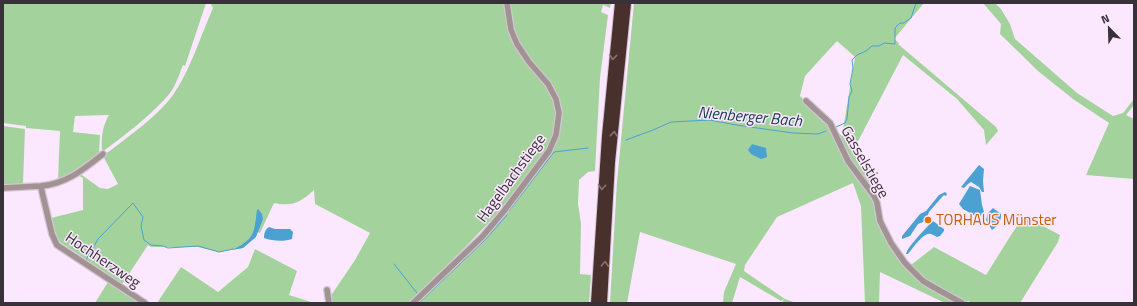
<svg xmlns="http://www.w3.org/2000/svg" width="1137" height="306" viewBox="0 0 1137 306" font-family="'Titillium Web',sans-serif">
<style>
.green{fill:#a4d29d;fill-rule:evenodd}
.water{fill:#4aa1d2}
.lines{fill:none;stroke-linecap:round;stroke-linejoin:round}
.stream{stroke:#4aa1d2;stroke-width:1}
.minor-casing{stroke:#d5c3d7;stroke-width:8}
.highway-casing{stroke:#d5c3d7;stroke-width:10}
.minor{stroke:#a19391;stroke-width:5.5}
.highway{stroke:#48302c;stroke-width:8}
.oneway{stroke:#877076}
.food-dot{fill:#e8710a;stroke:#fce8fe;stroke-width:1.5}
.labels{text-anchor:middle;stroke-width:3;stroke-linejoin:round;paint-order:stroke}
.street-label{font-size:15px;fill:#39313a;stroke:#fce8fe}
.food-label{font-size:15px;fill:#c56008;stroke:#fce8fe;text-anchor:start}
.water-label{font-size:16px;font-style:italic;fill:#153b4f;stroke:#fce8fe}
</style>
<rect width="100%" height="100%" fill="#fce8fe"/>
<path class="green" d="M3 3H206L185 66 183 65C179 75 176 85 170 93 153 114 124 136 102 152 101 139 102 127 109 115L75 116 73 132 100 135 99 154 77 170 58 180 60 131 26 128V126L3 123Z
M210 3H505C507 22 509 39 520 55 532 72 551 85 556 107 559 119 556 134 551 145 544 159 529 175 520 187 485 229 448 265 408 303H331L332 294 355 260 370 233 315 204 314 190C301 202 292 207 274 203L260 233 257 232 243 248 219 252 198 247H151L148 245 123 283 119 284 86 262 87 260 60 242 56 235 51 218 83 210V178L78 175 79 173 100 188 108 189 118 184 103 156C125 139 157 117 173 95 190 71 201 35 213 8Z
M507 3H611L610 8 603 5 601 12 608 15 600 78 595 171 588 172 579 180V183L578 203 581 224 580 274 591 275 589 303H416L477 244 549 151 558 128 556 99 517 44Z
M634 3H924L894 39 899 43 898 44 996 127 998 131 986 145 984 130 957 99 903 55 853 151C868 169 875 173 878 197H874L878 218 891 249 927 280 936 285 927 280 911 265 934 247 986 275 1011 235 1024 216 1060 235 1058 242 1020 303H973L968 301 966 303H945L880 272 879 303H865L861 206 853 183 777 217 745 265 744 271 785 299 796 303H782L784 299 781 301 740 277 732 303H723L724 292 736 264 640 232 627 303H610L617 182ZM837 41 855 57 842 136 800 96 805 76Z
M983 3H995L1001 9 1010 24 1015 39 1077 93 1113 116 1123 113 1134 99V105L1126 115 1134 119V179L1086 175 1109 123 1073 99 1038 71 1000 34 1001 24Z
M3 126 25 129 23 184 3 185Z
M255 249 297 271 289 295 314 303H157L181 267 218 292 248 267Z
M108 282 139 303H95Z"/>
<path class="water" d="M752 144 766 148 767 157 761 159 751 154 748 150Z
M979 165 984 169 983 181 984 192H982L979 187 971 182 968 184 964 188 961 187Z
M970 186 980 190 982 205 984 212 979 218 963 209 959 204Z
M945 192 947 194 946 196 944 195 942 197 929 212 927 217 923 222 918 224 910 236 902 239V236L920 214 926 211 939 195Z
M993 208 1001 214C1002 220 997 227 992 230L986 220 988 213Z
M258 209 262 214 263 219 256 237 243 248 232 250C255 239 254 233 257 210Z
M933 221 944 229V231L940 236 937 237C934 236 932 233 928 234 922 235 912 249 908 254H906C908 246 927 227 933 221Z
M269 227 275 229H290L293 232 292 239C284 242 272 241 264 238 264 234 265 229 269 227Z"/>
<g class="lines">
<path class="stream" d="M836 127 845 123 847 119 849 97 852 91 850 84 853 68 852 60 857 55 866 51 872 46H879L884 43 895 44V28L900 23H904L911 18 916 3
M626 140 653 130 671 122 710 120 736 125 793 133 818 134 826 131
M509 211 554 152 588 148
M86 260 98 239 133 203 143 217 141 226 144 240 151 245 163 246 168 248 198 246 219 252 233 249
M394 264 417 293
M419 303 485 240 507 215"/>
<g class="minor-casing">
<path id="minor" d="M806 101 830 123 848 161 874 196 877 203 880 221 891 243 905 263 923 281 935 288 962 303
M41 186C66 184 84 169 103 154
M3 188 41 186 42 192 52 234 57 245 145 303
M327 290 329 303
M413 303 482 237 504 211 549 151 556 135 559 113 556 99 548 84 529 62 517 44 511 30 507 3"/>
</g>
<g class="highway-casing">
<path id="highway" d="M595 303 606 136 619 3
M603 303 611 162 627 3"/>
</g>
<use href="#minor" class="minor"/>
<use href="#highway" class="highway"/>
</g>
<defs><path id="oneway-chevron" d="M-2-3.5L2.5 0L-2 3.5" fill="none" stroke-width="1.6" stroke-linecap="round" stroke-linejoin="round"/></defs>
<g class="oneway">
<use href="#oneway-chevron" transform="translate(613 57) rotate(96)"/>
<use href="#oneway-chevron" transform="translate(614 134) rotate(-85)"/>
<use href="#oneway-chevron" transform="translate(602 187) rotate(94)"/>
<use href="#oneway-chevron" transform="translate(605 264) rotate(-87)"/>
</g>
<circle class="food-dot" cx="928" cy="220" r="4"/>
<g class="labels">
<g class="street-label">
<text transform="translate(865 162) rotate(60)" y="5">Gasselstiege</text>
<text transform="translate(511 178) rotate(-54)" y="5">Hagelbachstiege</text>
<text transform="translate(103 260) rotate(34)" y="5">Hochherzweg</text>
</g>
<g class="food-label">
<text x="936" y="225">TORHAUS Münster</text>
</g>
<g class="water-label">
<text transform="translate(750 116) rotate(5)" y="6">Nienberger Bach</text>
</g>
</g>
<rect width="1137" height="306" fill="none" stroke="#39313a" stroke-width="8"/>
<g transform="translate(1109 28) rotate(337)" stroke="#fce8fe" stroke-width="3" paint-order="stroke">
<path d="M0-3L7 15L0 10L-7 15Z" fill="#39313a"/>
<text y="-6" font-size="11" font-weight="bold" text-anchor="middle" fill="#39313a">N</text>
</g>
</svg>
